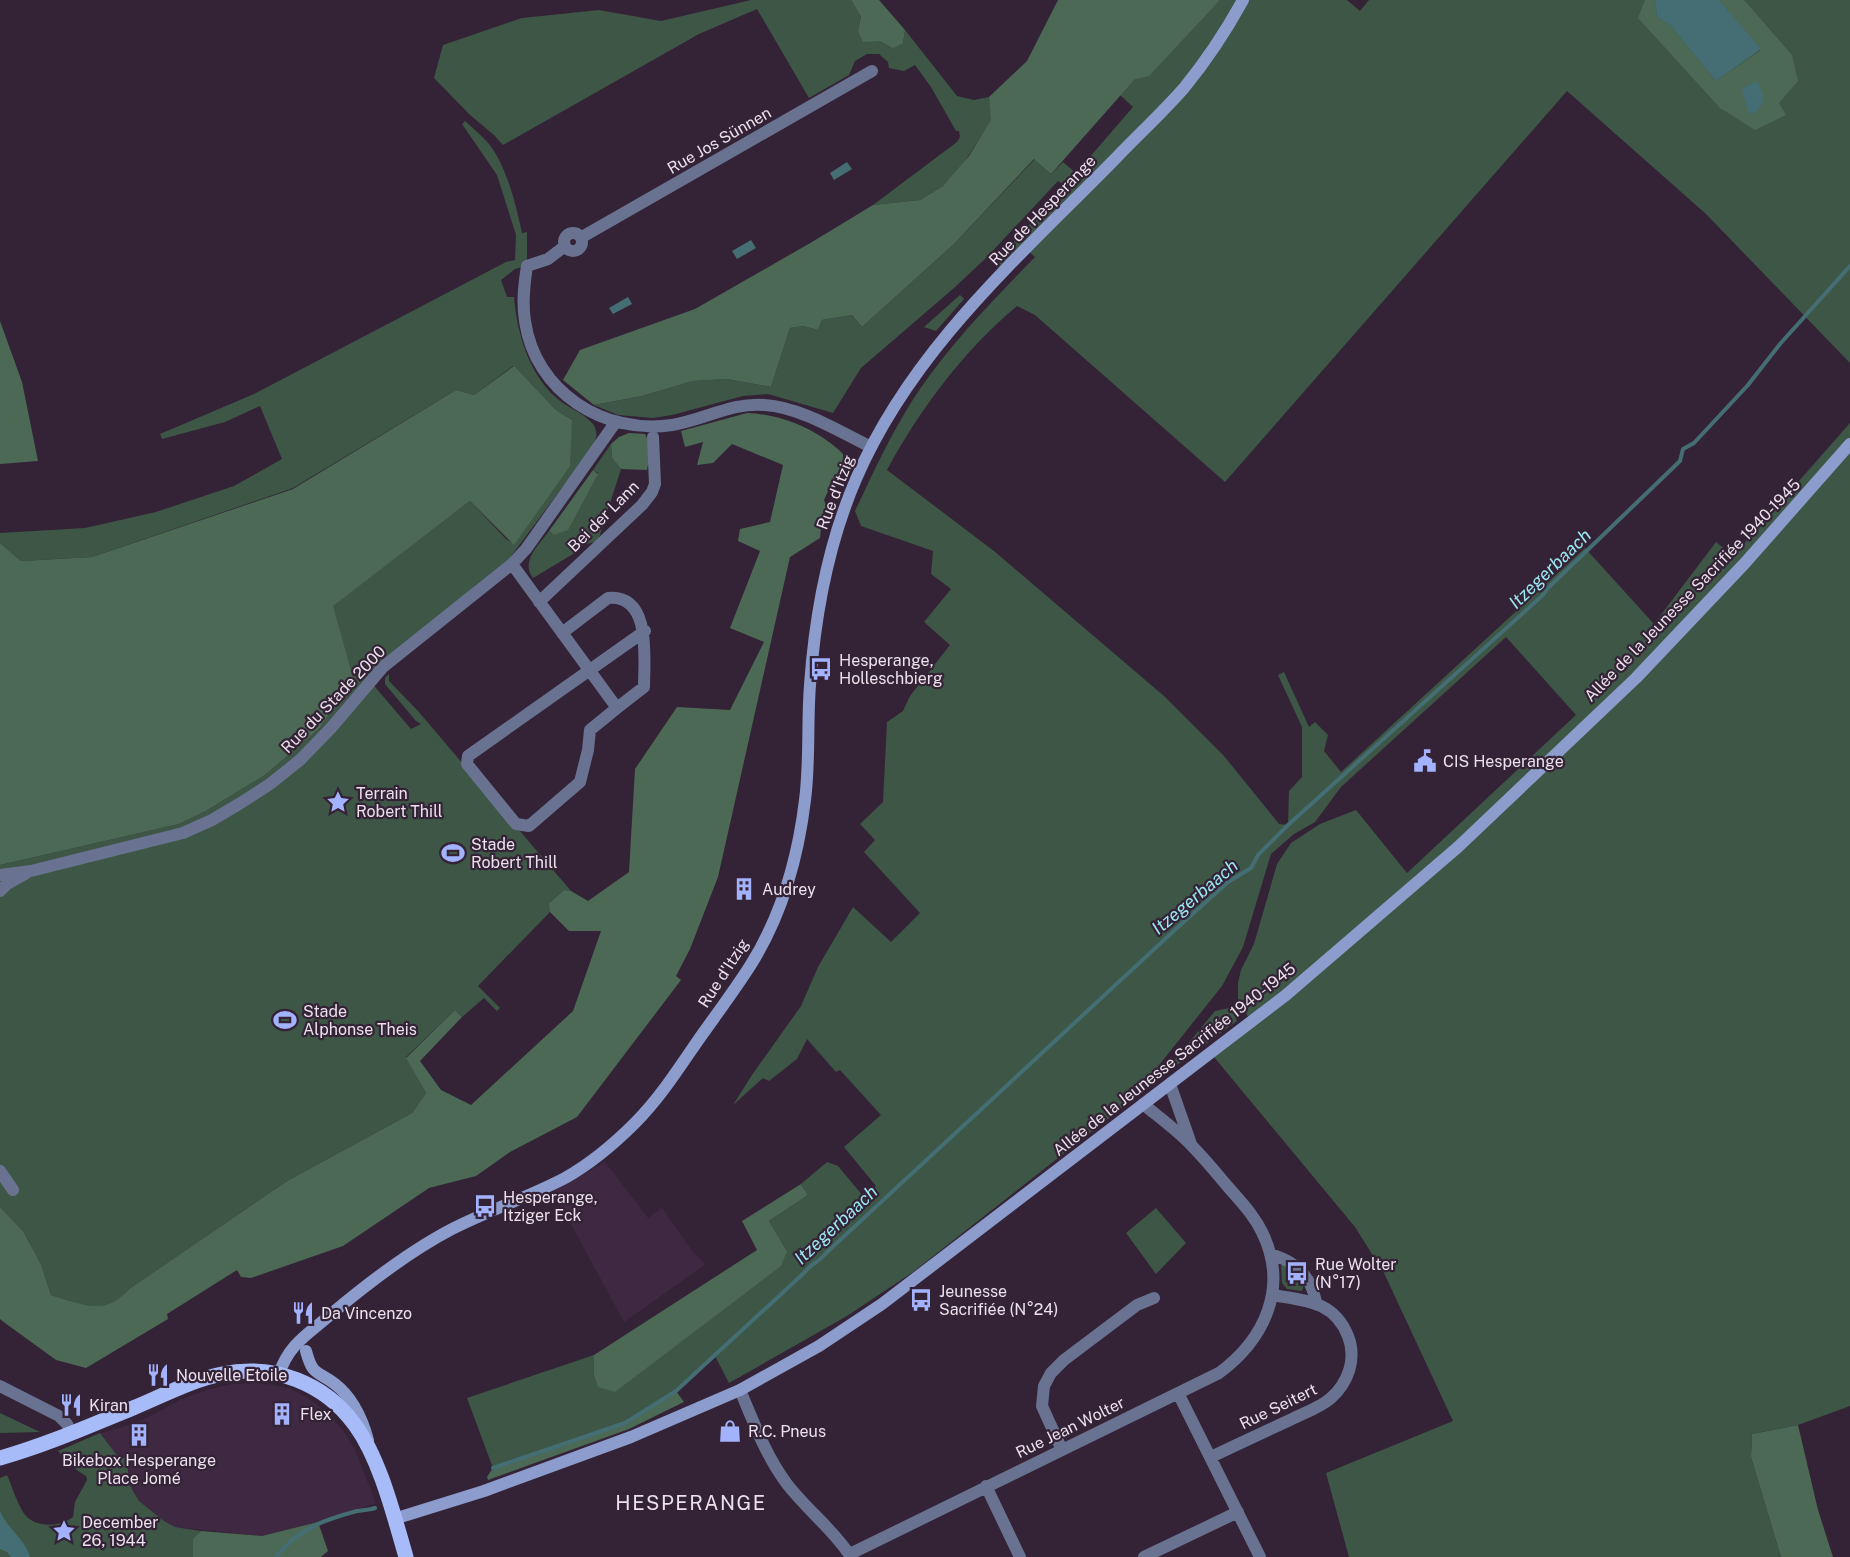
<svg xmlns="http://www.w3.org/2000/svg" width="1850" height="1557" viewBox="0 0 1850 1557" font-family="'Public Sans',sans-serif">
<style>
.built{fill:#3f2841}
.green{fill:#3d5645}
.forest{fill:#4b6955}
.water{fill:#446e74}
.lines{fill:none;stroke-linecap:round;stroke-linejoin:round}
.stream{stroke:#446e74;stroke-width:4}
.minor{stroke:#697391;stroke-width:12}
.secondary{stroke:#8c9ccc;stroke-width:12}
.primary{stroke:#a7bbf9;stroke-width:15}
.labels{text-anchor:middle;stroke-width:4.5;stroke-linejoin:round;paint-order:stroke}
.street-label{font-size:16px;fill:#ece0ec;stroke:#342336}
.poi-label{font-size:16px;fill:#ece0ec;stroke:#342336;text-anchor:start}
.water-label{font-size:18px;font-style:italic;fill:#9ae8f1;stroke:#342336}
.quarter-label{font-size:20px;letter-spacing:1.5px;fill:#ece0ec;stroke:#342336}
</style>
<rect width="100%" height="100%" fill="#342336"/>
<path class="built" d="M605 1162 648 1218 662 1208 695 1255 706 1264 624 1322 553 1191Z
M256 1383 274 1385 291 1389 308 1398 326 1412 342 1429 355 1450 376 1503 318 1522 262 1536 175 1527 164 1521 139 1501 129 1484 128 1460H120L101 1433 130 1425 153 1415 180 1400 206 1390 233 1384Z"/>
<path class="green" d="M751 0H851L861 17 858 31 880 41 903 43 905 30 957 96 974 100 989 97 992 120 959 170 943 186 920 200 873 205 957 142 960 137 959 131H956L931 87 915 65 904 71 889 68 888 62 879 54H867L855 61 849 75 809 98 757 9 699 34 503 145 494 135 470 115 434 78 443 45 522 18 599 10 661 21Z
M1220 0H1347L1360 11 1369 0H1850V363L1706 214 1567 91 1225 482 1035 315 1017 306C964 350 920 409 887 470L994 551 1164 696 1224 756 1279 824 1288 825 1289 791 1302 777V727L1278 675 1284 672 1309 727 1315 722 1328 735 1324 751 1341 772 1585 548 1654 624 1716 542 1733 556 1850 423V1406L1798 1425 1752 1434 1751 1457 1781 1557H1349L1326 1473 1453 1421 1384 1273 1355 1227 1214 1057 1253 1027 1246 1013 1238 1007V983L1241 970 1254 944 1277 864 1291 843 1320 824 1356 810 1407 873 1576 715 1506 637 1341 787 1315 822 1294 834 1271 854 1243 947 1222 986 1156 1069 1160 1078 913 1272 847 1316 729 1383 715 1356 676 1391 625 1423 493 1468 467 1398 594 1355V1375L787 1251 769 1221 808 1195 801 1184 827 1162 838 1166 863 1196 876 1186 844 1147 881 1115 840 1070 836 1072 807 1039 797 1059 769 1081 763 1078 733 1105 752 1075 801 1006 818 967 853 907 891 942 920 913 864 852 875 840 860 824 883 802 887 722 903 711 910 696 950 645 924 622 951 589 931 574 933 551 861 526 855 511C875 469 894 427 920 389 953 341 994 299 1035 257L1026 249 998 268 993 264 1065 186 1058 181 986 258 954 288 861 368 833 413 768 394 743 396 672 415 653 418 618 415 594 405 642 396 693 381 727 379 771 387 790 328 803 326 818 330 822 320 852 315 862 327 954 244 1035 159 1051 174 1063 162 1076 173 1133 107 1120 95C1150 61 1187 33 1220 0Z
M465 121C473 128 482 136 489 144 507 167 516 205 522 233L527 232V266L515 269 501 280 507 297H514C517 333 529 376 559 400 569 408 585 414 593 424 598 431 597 438 593 446L509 559 476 585 370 681 411 729 421 724 416 721 385 684V678L389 674V681L418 711 571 891 564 890 550 902V912L478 986 500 1008 497 1011 484 998 462 1017 455 1010 406 1057 426 1093 412 1113 287 1181 129 1289C104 1318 83 1304 51 1295L41 1264 23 1231 0 1207V865L179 824 206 811 265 775 320 728 353 677 332 606 470 501 506 539 514 544 572 420 556 410 513 366 474 395 456 390 293 488 92 557 21 561 0 543V533L85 528 156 512 234 486 282 459 260 406 225 422 162 439 160 434 254 394 506 262 515 260 516 235 497 175 462 124Z
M960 295 964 299 936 331 924 327Z
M611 444 612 458 621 469 598 541 583 545 578 551 533 578C520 561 539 545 549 531L554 535 598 473 593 470Z
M1229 1008 1233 1012 1237 1021 1173 1068 1172 1063 1215 1011Z
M1156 1208 1186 1243 1156 1274 1126 1233Z
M1283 1263 1294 1271 1304 1284 1302 1291 1287 1289 1282 1283 1281 1265Z
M0 1413 40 1432 0 1433Z
M100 1433 120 1459 127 1457 129 1484 139 1501 164 1521 175 1527 201 1531 193 1540V1557H0V1478L7 1475C12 1486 19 1510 28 1518 41 1528 61 1526 73 1517L75 1502 87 1480 86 1476 78 1471 58 1451Z"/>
<path class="forest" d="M851 0H879L905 30 903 43 893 48 880 41 863 42 858 31 861 17Z
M1058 0H1220L1149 76 1135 79 1051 174 1034 159 954 244 862 327 852 315 822 320 818 330 803 326 790 328 771 387 727 379 693 381 642 396 594 405 563 380 580 350 695 309 812 242 873 205 920 200 943 186 969 156 991 120 989 97 1027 61Z
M1645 0H1655L1657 17 1670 25 1716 81 1761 50 1719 0H1744L1792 55 1798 81 1779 103 1786 115 1755 130 1720 108 1638 18Z
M0 321 22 382 38 461 0 464Z
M514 366 556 410 572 420 570 466 514 545 470 501 333 606 353 677 320 728 265 775 206 811 179 824 0 865V543L21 561 92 557 293 489 456 390 474 395Z
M747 413C781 414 819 430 843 454L844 469 833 481 824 500 826 505 822 518 820 538 790 557 718 877 690 949 676 976 681 980 577 1117 510 1152 476 1176 429 1188 343 1246 251 1278 241 1277 237 1270 167 1314 168 1319 86 1368 56 1360 5 1323 0 1319V1207L23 1231 41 1264 51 1295C83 1304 104 1317 129 1289L287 1181 412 1113 426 1093 406 1058 455 1010 462 1017 420 1061 441 1090 471 1105 573 1011 601 931H569L550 912 549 903 564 890 571 891 588 901 629 872 635 769 677 707 730 710 764 642 730 628 760 551 738 541 740 529 770 522 783 465 732 444 713 463 697 465 703 442 685 447 681 431Z
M629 433 645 434C651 446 650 457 647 470L621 469 612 458 611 444 619 437Z
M593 470 598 474 568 530 554 535 549 531Z
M801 1184 808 1195 769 1221 787 1251 781 1266 615 1392 598 1387 594 1375V1355L757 1250 742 1221Z
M676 1391 684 1402 629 1429 488 1480 487 1477 493 1468 625 1423Z
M1798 1425 1818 1510 1833 1557H1781L1751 1457 1752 1434Z
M318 1522 328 1551 321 1557H193V1539L201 1531 262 1536Z"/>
<path class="water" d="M1655 0H1719L1761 49 1716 81 1670 25 1657 17Z
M1755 82 1758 83C1764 95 1766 103 1755 113H1748L1742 89Z
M847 162 852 169 834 180 830 173Z
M751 240 756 248 737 259 732 251Z
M628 297 632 304 613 314 609 308Z
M0 1511C7 1528 25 1539 30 1557H11L7 1552 0 1549Z"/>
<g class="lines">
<path class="stream" d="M493 1468 625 1423 676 1391 805 1272C811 1263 820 1262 826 1253L1177 928 1228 882 1251 868 1258 855 1288 825 1543 595 1547 589 1680 461 1683 449 1694 443 1748 385 1780 344 1850 266
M276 1557C298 1529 323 1520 357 1511 363 1510 369 1510 375 1508"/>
<path class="minor" d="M564 242a9 9 0 1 1 18 0a9 9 0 1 1-18 0Z
M582 237 872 71
M565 246 548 259 527 266C524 285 522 302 525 321 535 392 604 435 672 425 704 420 732 402 765 405 800 407 840 432 871 447
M512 564C547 612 582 660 617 708L590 730 588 750 580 782 529 826 516 824 467 764 468 756 645 631
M539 602 642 505 652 492 655 484 653 437
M562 633 608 598C652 594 644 659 644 687L617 708
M0 875 31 871 183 833 212 820 239 804 270 784 300 760 331 728 383 667 512 564 526 549 615 423
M0 891 7 884 25 874
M1170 1084 1191 1144
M0 1171 13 1190
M1270 1254C1295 1261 1311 1275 1316 1302
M0 1386 59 1416 67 1424 71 1434
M740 1390C754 1423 766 1456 787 1484 807 1510 834 1530 851 1557
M1178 1393 1260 1557
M1062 1450 1042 1406 1044 1386 1051 1373 1064 1360 1137 1305 1154 1298
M1211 1457C1238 1444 1264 1432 1290 1420 1303 1413 1320 1408 1331 1398 1348 1383 1357 1359 1348 1336 1334 1301 1306 1301 1273 1295
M986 1486 1020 1557
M850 1554 1219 1373C1265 1339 1289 1287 1262 1232 1254 1215 1241 1202 1229 1188 1217 1174 1205 1159 1192 1146 1178 1131 1160 1118 1143 1104
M1144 1557 1238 1512"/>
<path class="secondary" d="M306 1351C313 1377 317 1370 335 1384 353 1398 362 1418 368 1440
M279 1374C289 1344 307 1335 330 1315 368 1283 408 1252 452 1229 489 1210 529 1197 565 1178 590 1164 615 1143 635 1123 660 1098 679 1068 699 1039 716 1015 734 991 750 966 781 917 798 858 805 800 810 762 807 723 810 685 815 614 828 544 856 479 912 349 1019 257 1116 158 1138 135 1163 112 1184 88 1206 61 1226 31 1243 0
M394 1519 484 1491 631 1437 740 1390 819 1346 882 1304 1286 995 1458 847 1636 678 1745 563 1850 444"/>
<path class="primary" d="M0 1458C46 1445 89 1426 133 1408 162 1396 192 1380 222 1374 273 1363 325 1383 355 1425 380 1459 394 1516 406 1557"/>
</g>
<defs>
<g id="bus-bare" transform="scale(1.8)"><path d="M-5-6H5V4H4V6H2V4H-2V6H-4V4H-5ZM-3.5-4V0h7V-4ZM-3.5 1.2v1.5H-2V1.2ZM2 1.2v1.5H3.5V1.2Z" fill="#a2b2fd" stroke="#342336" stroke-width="2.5" paint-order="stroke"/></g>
<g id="civic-bare" transform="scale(1.8)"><path d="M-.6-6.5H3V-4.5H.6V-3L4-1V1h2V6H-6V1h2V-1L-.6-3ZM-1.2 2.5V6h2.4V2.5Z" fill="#a2b2fd" stroke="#342336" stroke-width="2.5" paint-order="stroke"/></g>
<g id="sight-bare" transform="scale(1.8)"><path d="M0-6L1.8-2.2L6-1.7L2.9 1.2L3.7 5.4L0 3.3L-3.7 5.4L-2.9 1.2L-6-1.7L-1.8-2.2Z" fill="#a2b2fd" stroke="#342336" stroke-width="2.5" paint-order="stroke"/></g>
<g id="stadium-bare" transform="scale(1.8)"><path d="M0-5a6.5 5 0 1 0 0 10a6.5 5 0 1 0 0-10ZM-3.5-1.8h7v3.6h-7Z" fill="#a2b2fd" stroke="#342336" stroke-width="2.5" paint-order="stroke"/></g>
<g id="building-bare" transform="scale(1.8)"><path d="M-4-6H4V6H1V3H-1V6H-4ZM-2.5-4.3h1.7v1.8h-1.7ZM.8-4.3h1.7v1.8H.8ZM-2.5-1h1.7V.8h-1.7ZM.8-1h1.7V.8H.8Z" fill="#a2b2fd" stroke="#342336" stroke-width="2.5" paint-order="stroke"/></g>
<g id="restaurant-bare" transform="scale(1.8)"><path d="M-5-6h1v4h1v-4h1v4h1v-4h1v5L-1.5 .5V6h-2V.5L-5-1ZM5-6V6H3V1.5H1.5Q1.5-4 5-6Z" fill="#a2b2fd" stroke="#342336" stroke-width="2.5" paint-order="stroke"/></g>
<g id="shop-bare" transform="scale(1.8)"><path d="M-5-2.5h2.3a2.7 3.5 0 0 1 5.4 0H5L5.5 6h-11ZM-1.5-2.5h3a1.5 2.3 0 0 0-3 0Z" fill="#a2b2fd" stroke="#342336" stroke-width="2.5" paint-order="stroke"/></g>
</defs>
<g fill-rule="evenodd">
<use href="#bus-bare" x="821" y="669"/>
<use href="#civic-bare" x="1425" y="761"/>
<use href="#sight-bare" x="338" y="802"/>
<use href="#stadium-bare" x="453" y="853"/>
<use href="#building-bare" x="744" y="889"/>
<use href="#stadium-bare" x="285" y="1020"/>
<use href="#bus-bare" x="485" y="1206"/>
<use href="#bus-bare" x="1297" y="1273"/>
<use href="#bus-bare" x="921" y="1300"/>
<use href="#restaurant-bare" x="303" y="1313"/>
<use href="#restaurant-bare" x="158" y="1375"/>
<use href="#restaurant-bare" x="71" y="1405"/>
<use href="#building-bare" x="282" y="1414"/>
<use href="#shop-bare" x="730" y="1431"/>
<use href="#building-bare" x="139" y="1435"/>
<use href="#sight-bare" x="64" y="1531"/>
</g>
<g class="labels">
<g class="street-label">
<text transform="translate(719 140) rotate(-30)" y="6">Rue Jos Sünnen</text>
<text transform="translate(1042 210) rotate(-46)" y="6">Rue de Hesperange</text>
<text transform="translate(835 492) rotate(-69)" y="6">Rue d'Itzig</text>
<text transform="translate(603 516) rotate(-45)" y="6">Bei der Lann</text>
<text transform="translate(1692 590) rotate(-46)" y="6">Allée de la Jeunesse Sacrifiée 1940-1945</text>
<text transform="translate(333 699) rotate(-46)" y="6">Rue du Stade 2000</text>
<text transform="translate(723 973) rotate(-57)" y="6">Rue d'Itzig</text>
<text transform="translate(1174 1059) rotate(-38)" y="6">Allée de la Jeunesse Sacrifiée 1940-1945</text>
<text transform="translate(1278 1406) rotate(-26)" y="6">Rue Seitert</text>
<text transform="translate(1070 1427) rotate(-26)" y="6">Rue Jean Wolter</text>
</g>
<g class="poi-label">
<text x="839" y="666">Hesperange,<tspan x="839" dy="18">Holleschbierg</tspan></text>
<text x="1443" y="767">CIS Hesperange</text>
<text x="356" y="799">Terrain<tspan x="356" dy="18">Robert Thill</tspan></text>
<text x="471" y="850">Stade<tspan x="471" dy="18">Robert Thill</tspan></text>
<text x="762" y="895">Audrey</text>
<text x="303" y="1017">Stade<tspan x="303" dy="18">Alphonse Theis</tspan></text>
<text x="503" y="1203">Hesperange,<tspan x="503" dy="18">Itziger Eck</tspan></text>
<text x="1315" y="1270">Rue Wolter<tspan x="1315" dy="18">(N°17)</tspan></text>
<text x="939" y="1297">Jeunesse<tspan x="939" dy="18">Sacrifiée (N°24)</tspan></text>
<text x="321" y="1319">Da Vincenzo</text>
<text x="176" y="1381">Nouvelle Etoile</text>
<text x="89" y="1411">Kiran</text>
<text x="300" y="1420">Flex</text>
<text x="748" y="1437">R.C. Pneus</text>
<text x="139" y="1466" text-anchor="middle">Bikebox Hesperange<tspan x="139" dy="18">Place Jomé</tspan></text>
<text x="82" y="1528">December<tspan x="82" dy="18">26, 1944</tspan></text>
</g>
<g class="water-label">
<text transform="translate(1550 569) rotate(-44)" y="6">Itzegerbaach</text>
<text transform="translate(1195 897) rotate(-40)" y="6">Itzegerbaach</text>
<text transform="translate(836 1225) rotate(-43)" y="6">Itzegerbaach</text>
</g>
<g class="quarter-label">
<text x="691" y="1510">HESPERANGE</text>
</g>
</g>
</svg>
